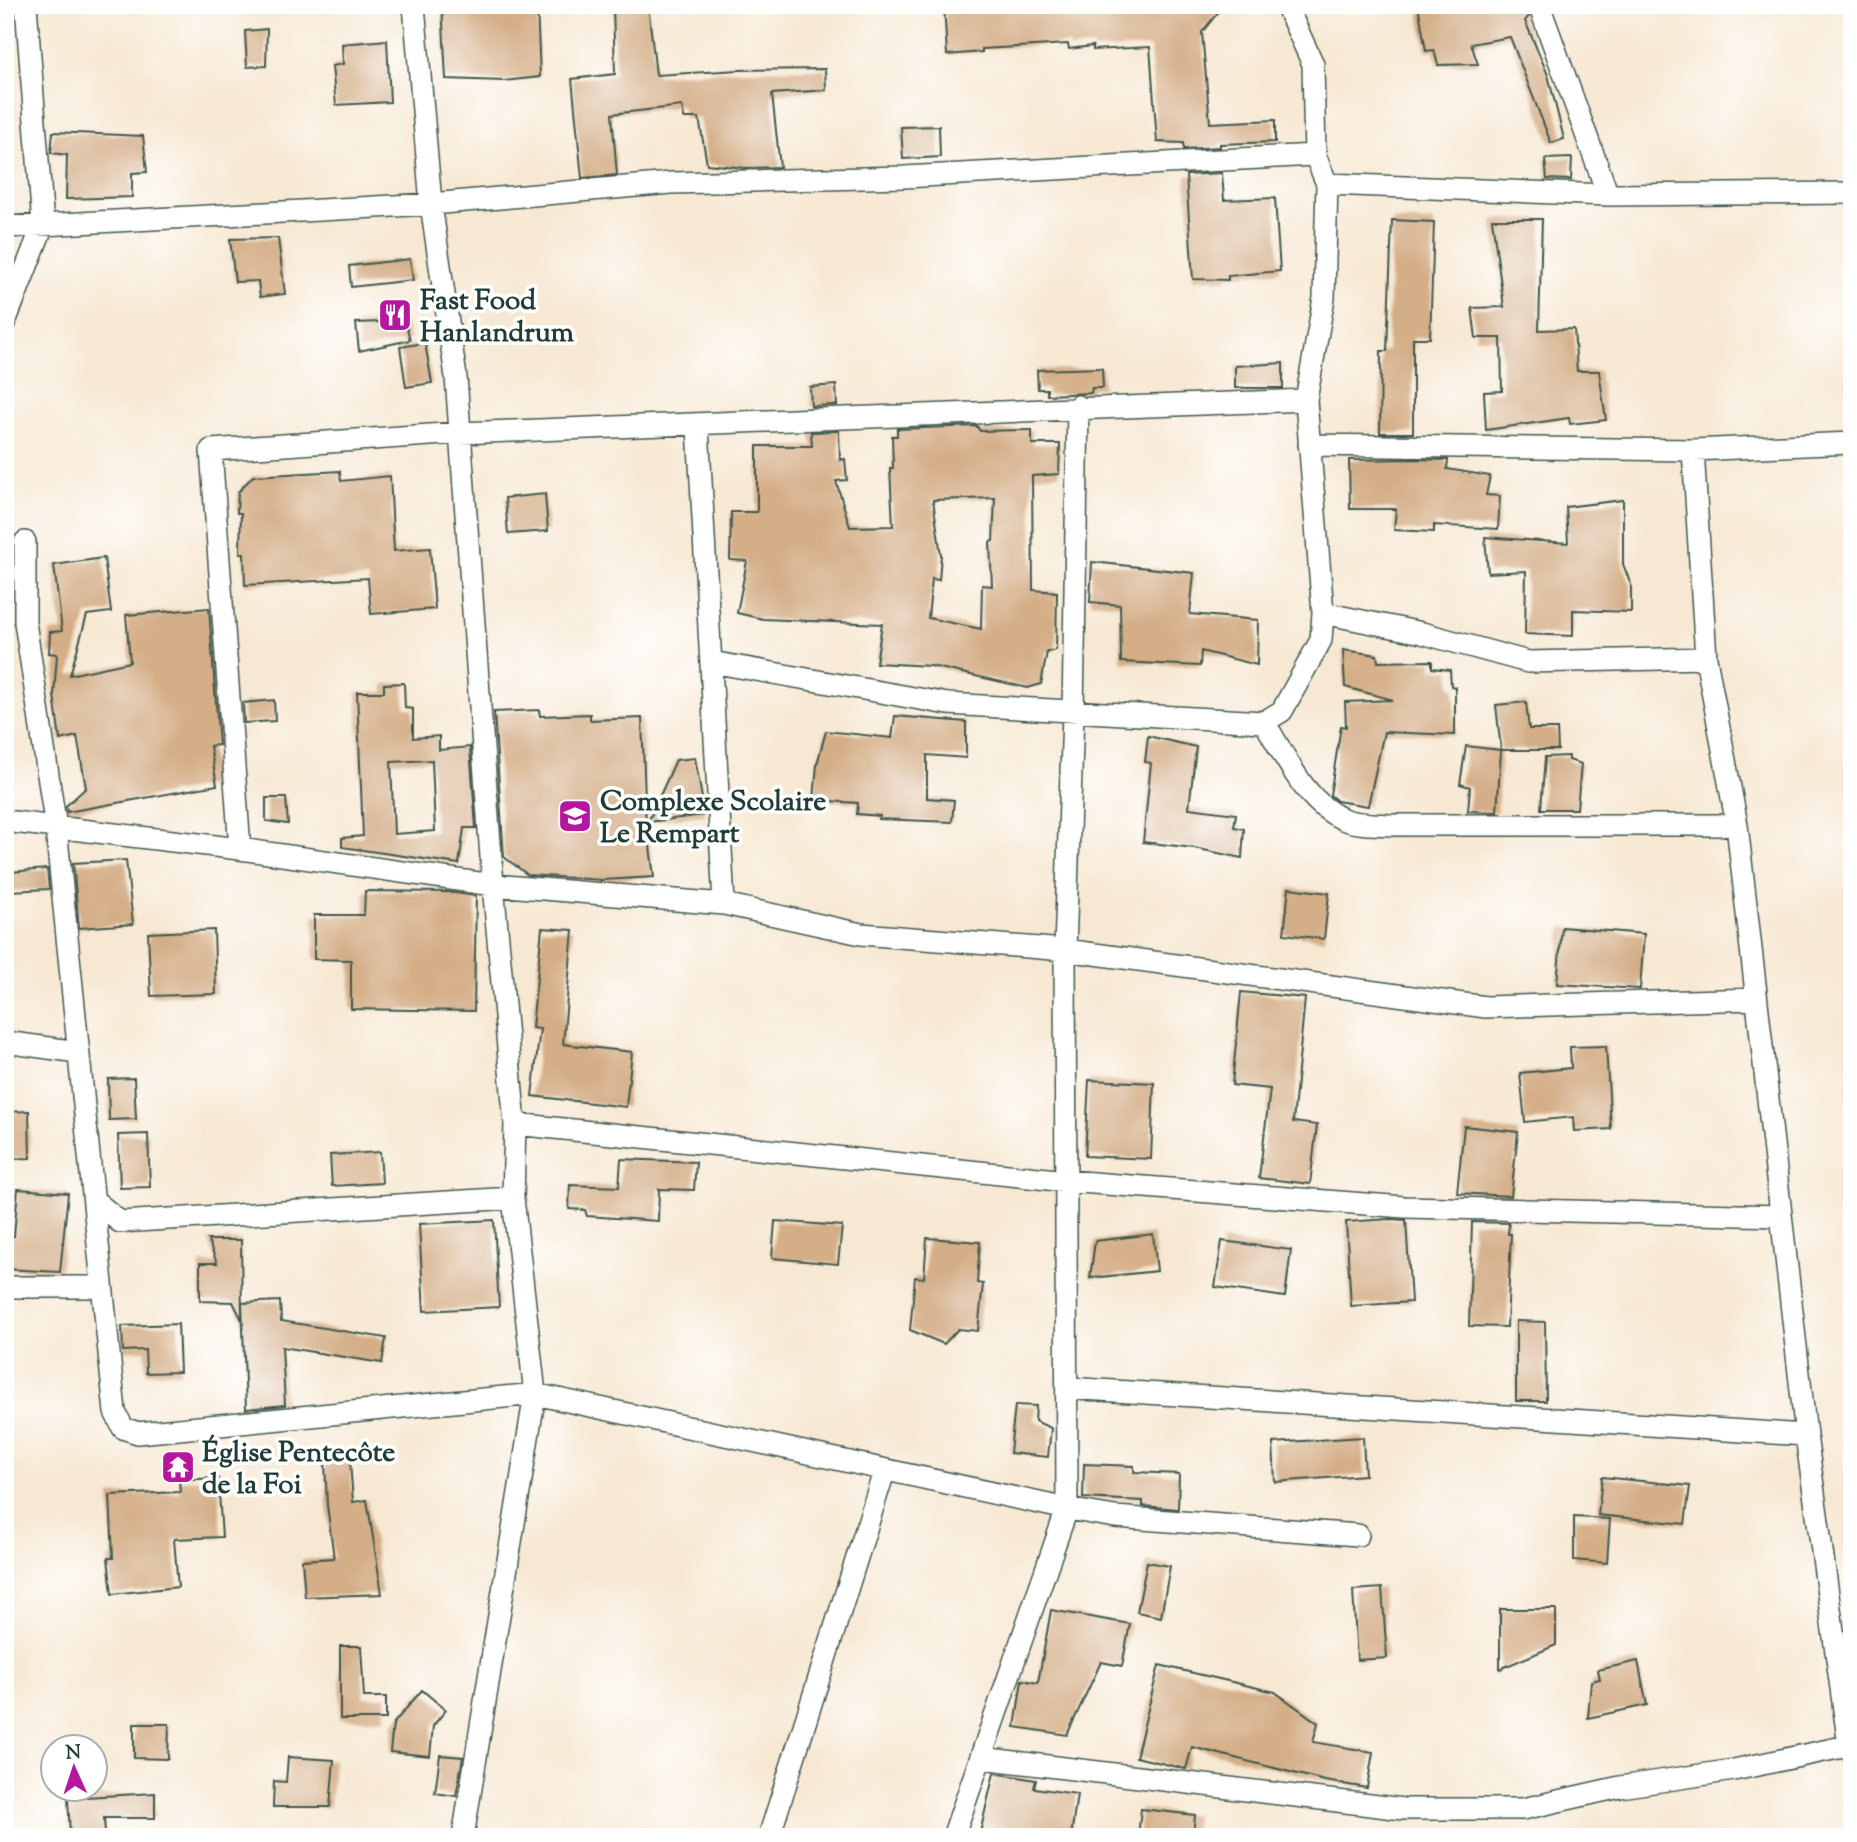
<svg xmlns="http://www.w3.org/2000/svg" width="1857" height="1842" viewBox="0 0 1857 1842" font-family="'Sorts Mill Goudy',serif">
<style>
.building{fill:#d4ae87;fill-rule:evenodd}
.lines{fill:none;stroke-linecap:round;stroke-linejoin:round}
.street-casing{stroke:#3f574c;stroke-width:24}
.street{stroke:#fff;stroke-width:21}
.labels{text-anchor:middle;stroke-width:7;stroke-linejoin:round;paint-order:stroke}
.poi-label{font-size:28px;font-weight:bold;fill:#1f3d34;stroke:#fff;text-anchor:start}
</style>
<rect width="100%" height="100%" fill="#fff"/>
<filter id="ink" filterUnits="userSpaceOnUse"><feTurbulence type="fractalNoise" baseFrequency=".0143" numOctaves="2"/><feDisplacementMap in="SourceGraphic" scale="14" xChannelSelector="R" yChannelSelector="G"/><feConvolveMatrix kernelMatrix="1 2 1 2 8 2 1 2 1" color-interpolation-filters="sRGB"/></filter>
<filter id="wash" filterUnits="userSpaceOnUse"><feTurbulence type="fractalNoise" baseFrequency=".00686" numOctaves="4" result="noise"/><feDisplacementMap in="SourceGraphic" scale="28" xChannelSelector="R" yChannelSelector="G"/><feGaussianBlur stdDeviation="1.57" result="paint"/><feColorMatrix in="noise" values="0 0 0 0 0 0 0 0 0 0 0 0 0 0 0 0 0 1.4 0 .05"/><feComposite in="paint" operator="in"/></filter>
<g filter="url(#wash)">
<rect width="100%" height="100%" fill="#f7e8d3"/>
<g id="blocks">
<path class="building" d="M442 5H537L540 77 504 81 446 79Z
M613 5H648L656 75 739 70 825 69 826 90 772 94 780 167 745 168 707 164 699 118H684L682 106 612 114 617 175 582 178 572 79 615 74Z
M944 5H1224L1202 32 1210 123 1275 120V142L1220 144V147L1184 149 1183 143 1157 142 1150 47 1093 50V46L1069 49 1068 44 982 49V52L947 55Z
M1418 5H1526L1529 16 1525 21 1548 75 1564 139 1551 143 1510 37 1471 44 1478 64 1438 65 1434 50 1426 51Z
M267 29 266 66 247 67 245 31Z
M387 40 390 102 336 105 332 66 343 64 342 44Z
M939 126 940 157 903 159 901 127Z
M53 132 143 136 147 172 132 173V197L66 199 67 155 51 153Z
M1572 158 1571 180 1547 179 1545 159Z
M1222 173 1224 200 1275 198 1280 271 1228 276V280L1193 279 1186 175Z
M1492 219H1542L1539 330 1574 329 1577 371H1599L1606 420 1570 424 1569 418 1486 430 1484 392 1502 391 1501 338H1476L1472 308 1504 307Z
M1392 220 1434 222 1430 338H1413V433H1380L1381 351H1387Z
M278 238 285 294 260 297 258 281 235 282 230 239Z
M410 259 413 280 351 287 349 266Z
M405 321 410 340 359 351 356 323Z
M425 343 432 383 406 387 400 347Z
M1283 363V388H1235V366Z
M1102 368 1103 388H1092L1091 393 1047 395V389H1038L1037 370Z
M836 385 837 405 811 406 810 387Z
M977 426 980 431 1032 430V444H1060L1059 474 1032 476 1033 590 1057 592 1056 650 1047 652 1041 684 1028 688 931 666 876 663 882 624 763 619 737 613 747 561 730 560 731 512H757V446H812L811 432 839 431 840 460 845 459 847 480 836 481 850 527 893 526 890 468H893L892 436H897V429ZM995 498 993 541 990 542 992 586 982 585 981 629 928 618 932 579 939 580 941 555 933 500Z
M1413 459 1448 460 1447 469 1490 476 1486 495 1500 496 1498 529 1434 525V532L1394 530 1396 509H1350L1349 460Z
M340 471 341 481 390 476 394 551 430 548 435 609 371 614 368 578 245 585 244 553H240L241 513H237L238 492 253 476Z
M545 494 548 531 508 534 505 498Z
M1623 500V564L1631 585V612L1573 610V636L1525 634 1526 571 1488 573 1485 537 1568 543 1566 507Z
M104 558 111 612 87 615 70 675 130 662 126 615 209 608 219 745 210 746 217 785 67 812 66 806 86 788 77 736 60 740 54 695 57 654 49 653 50 632 62 631 54 565Z
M1092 562 1194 573 1190 614 1258 620 1257 665 1201 651 1200 666 1121 662 1120 605 1090 602Z
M1343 650 1377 655 1378 662 1432 661V668L1450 670 1451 686 1455 687V735L1384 732 1368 806 1337 801 1330 795 1341 726 1346 727 1345 702 1393 700 1345 687Z
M404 683 405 708 413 709V738L439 736V750L470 747 476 828H464L459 864 342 847V838L363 836 357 692H384V684ZM432 760 435 831 394 834 391 762Z
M274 700 275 721 244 723 243 703Z
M1526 702 1529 729H1557L1558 750H1501L1497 812 1468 811 1470 787 1460 784 1466 746 1501 750 1496 705Z
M539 710 540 716 590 714V720L642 718 646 827 647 824 654 877 603 880 528 875 504 857 494 712Z
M895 716 966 722V758L927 755V798L954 800 952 822 879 819 880 816 857 814 858 803 814 800 817 764 826 731 892 738Z
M1148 736 1196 747 1189 808 1236 814 1234 827 1244 829 1242 858 1194 848 1143 842 1151 763 1145 762Z
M1569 756V760L1581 764 1577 809H1541L1545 757Z
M695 758 705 815 648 822 676 760Z
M266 798H286L288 824 266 821Z
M126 860 133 924 79 928 73 863Z
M47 869 49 889 11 891 10 872Z
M1289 888 1329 893 1324 939 1284 934Z
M365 891 448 892 476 896 474 1011 351 1009V960L314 959V915H364Z
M1562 927 1644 934 1640 989 1557 984Z
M542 928 573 930 563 1044 632 1052 626 1107 532 1096 540 1029 532 1028Z
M214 930 216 994 151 996 148 933Z
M1241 992 1305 998 1293 1122 1317 1125 1310 1184 1259 1178 1270 1089 1232 1085Z
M1606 1046 1611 1129 1574 1131 1573 1117 1525 1122 1520 1073 1571 1068 1570 1047Z
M134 1078 136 1119 109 1120 108 1079Z
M1089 1080 1154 1083 1151 1159 1085 1156Z
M29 1111 30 1158 5 1159V1112Z
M1464 1126 1518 1132 1511 1196 1457 1193Z
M148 1134 150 1187 120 1188 118 1135Z
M380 1152 382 1183 332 1186 330 1155Z
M621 1159 696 1162 694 1190 659 1189 658 1221 587 1216 585 1210 569 1209 570 1185 619 1187Z
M18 1189 68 1193 60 1272 5 1269V1236H14Z
M1390 1219 1406 1220 1411 1302 1351 1306 1346 1222Z
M494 1220 499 1307 424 1311 419 1224Z
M775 1221 842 1226 838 1264 772 1258Z
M1472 1222 1509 1223 1508 1234H1511L1507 1327 1469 1326Z
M1153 1234 1157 1271 1090 1278 1095 1241Z
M927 1238 980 1242 977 1283 983 1284 978 1331 958 1329 944 1344 910 1330 915 1277 924 1278Z
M208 1240H241L242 1320 233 1302 200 1301V1263H217Z
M1222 1241 1291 1250 1285 1297 1215 1287Z
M280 1301 281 1321 386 1338 382 1363 282 1347 285 1405 246 1409 242 1303Z
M1516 1321 1545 1322 1546 1401H1516Z
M178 1324 180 1372 146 1373 145 1350 123 1351 122 1326Z
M1015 1405 1036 1406 1035 1421 1051 1428 1048 1457 1010 1453Z
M1363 1437 1365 1475 1275 1482 1273 1443Z
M350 1460 353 1502 367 1500 382 1594 305 1597 302 1560 334 1558 327 1505 325 1462Z
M1084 1464 1134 1466V1472L1179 1474 1178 1509 1143 1506V1501L1083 1498Z
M1602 1477 1690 1486 1685 1524 1598 1515Z
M218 1478 222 1537 174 1539 178 1587 112 1594 108 1558H113L110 1495 180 1492 179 1480Z
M1574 1517 1610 1519 1607 1563 1574 1560Z
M1147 1562 1170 1566 1161 1617 1137 1612Z
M1382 1588 1387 1658 1357 1660 1353 1590Z
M1500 1609H1556V1645L1500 1669Z
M1051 1610 1130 1624 1122 1666 1101 1662 1067 1735 1015 1727 1022 1680 1038 1683Z
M340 1646H361L364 1697H386V1719H340Z
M1638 1661 1647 1705 1588 1718 1591 1681 1600 1679 1598 1670Z
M1159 1665 1275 1692 1318 1723 1313 1742 1373 1752 1367 1788 1325 1781 1192 1747 1186 1769 1136 1757Z
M422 1690 446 1710 433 1726 430 1756 390 1752 393 1724Z
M134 1724H169L168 1759 134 1758Z
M440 1755 463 1757 456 1796 435 1793Z
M288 1757 334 1760 330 1807H273L274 1781 286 1782Z
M994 1773 1036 1780 1034 1788 1077 1794 1071 1837H979Z
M155 1793V1818H104L105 1833 70 1834 68 1798Z
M1141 1809 1195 1815 1193 1837H1138Z"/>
</g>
</g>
<g filter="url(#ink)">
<use href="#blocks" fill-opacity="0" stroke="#3f574c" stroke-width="2"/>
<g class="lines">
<g class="street-casing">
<path id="street" d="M414 5 431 204 456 377 493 885 515 1124 513 1198 535 1394 463 1837
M1539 5 1608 195
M1327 184 1608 195 1852 193
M5 227 431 204 671 183 904 177 1315 155
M5 322 43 225 26 5
M698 426 724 904
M1309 445 1693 450 1852 443
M1693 450 1706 658 1737 825 1806 1435 1849 1746
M25 542V622L56 828 115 1412 123 1428 138 1433 535 1394 1067 1509 1115 1517 1358 1535
M1323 613 1422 633 1528 662 1706 658
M711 662 948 704 1264 722 1282 711 1321 640 1323 613 1306 400 1324 298 1327 184 1315 155 1313 64 1286 5
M1264 722C1286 756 1304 802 1343 819 1357 825 1378 824 1393 825H1737
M5 821 240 849 493 885 724 904 861 934 1065 950 1486 1007 1756 999
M240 849 211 450 459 433 1306 400
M5 1042 78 1052
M515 1124 1067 1181 1404 1207 1781 1216
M94 1200 120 1222 513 1198
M5 1287H102
M1067 1388 1806 1435
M982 1758 1403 1809H1523L1620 1787 1734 1770 1852 1745
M769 1837 884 1472
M953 1837 1067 1509 1065 950 1073 714 1078 406"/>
</g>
<use href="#street" class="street"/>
</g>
</g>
<defs>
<g id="restaurant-square" transform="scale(1.75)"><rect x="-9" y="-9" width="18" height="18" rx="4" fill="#b5179e" stroke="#fff"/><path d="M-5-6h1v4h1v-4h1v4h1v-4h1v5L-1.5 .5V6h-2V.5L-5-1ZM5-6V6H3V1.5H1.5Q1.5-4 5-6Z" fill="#fff"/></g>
<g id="school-square" transform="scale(1.75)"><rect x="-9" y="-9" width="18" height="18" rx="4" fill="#b5179e" stroke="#fff"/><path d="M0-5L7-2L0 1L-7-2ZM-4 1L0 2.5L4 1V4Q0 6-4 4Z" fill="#fff"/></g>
<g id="temple-square" transform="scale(1.75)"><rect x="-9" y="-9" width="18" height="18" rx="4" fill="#b5179e" stroke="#fff"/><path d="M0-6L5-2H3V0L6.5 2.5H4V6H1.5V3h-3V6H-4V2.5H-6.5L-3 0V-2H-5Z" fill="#fff"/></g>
</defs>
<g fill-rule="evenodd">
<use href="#restaurant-square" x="395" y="315"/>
<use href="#school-square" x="575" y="816"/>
<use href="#temple-square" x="178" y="1467"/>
</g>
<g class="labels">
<g class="poi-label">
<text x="420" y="309">Fast Food<tspan x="420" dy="32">Hanlandrum</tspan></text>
<text x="600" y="810">Complexe Scolaire<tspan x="600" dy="32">Le Rempart</tspan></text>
<text x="202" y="1461">Église Pentecôte<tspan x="202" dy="32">de la Foi</tspan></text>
</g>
</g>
<rect width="1857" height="1842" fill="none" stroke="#fff" stroke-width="28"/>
<g transform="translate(74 1768) rotate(357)"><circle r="33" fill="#ffffff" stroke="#a5b1ae" stroke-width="2"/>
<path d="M0-5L12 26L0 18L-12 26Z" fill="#b5179e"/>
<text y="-10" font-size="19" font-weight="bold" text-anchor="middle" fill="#1f3d34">N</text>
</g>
</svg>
